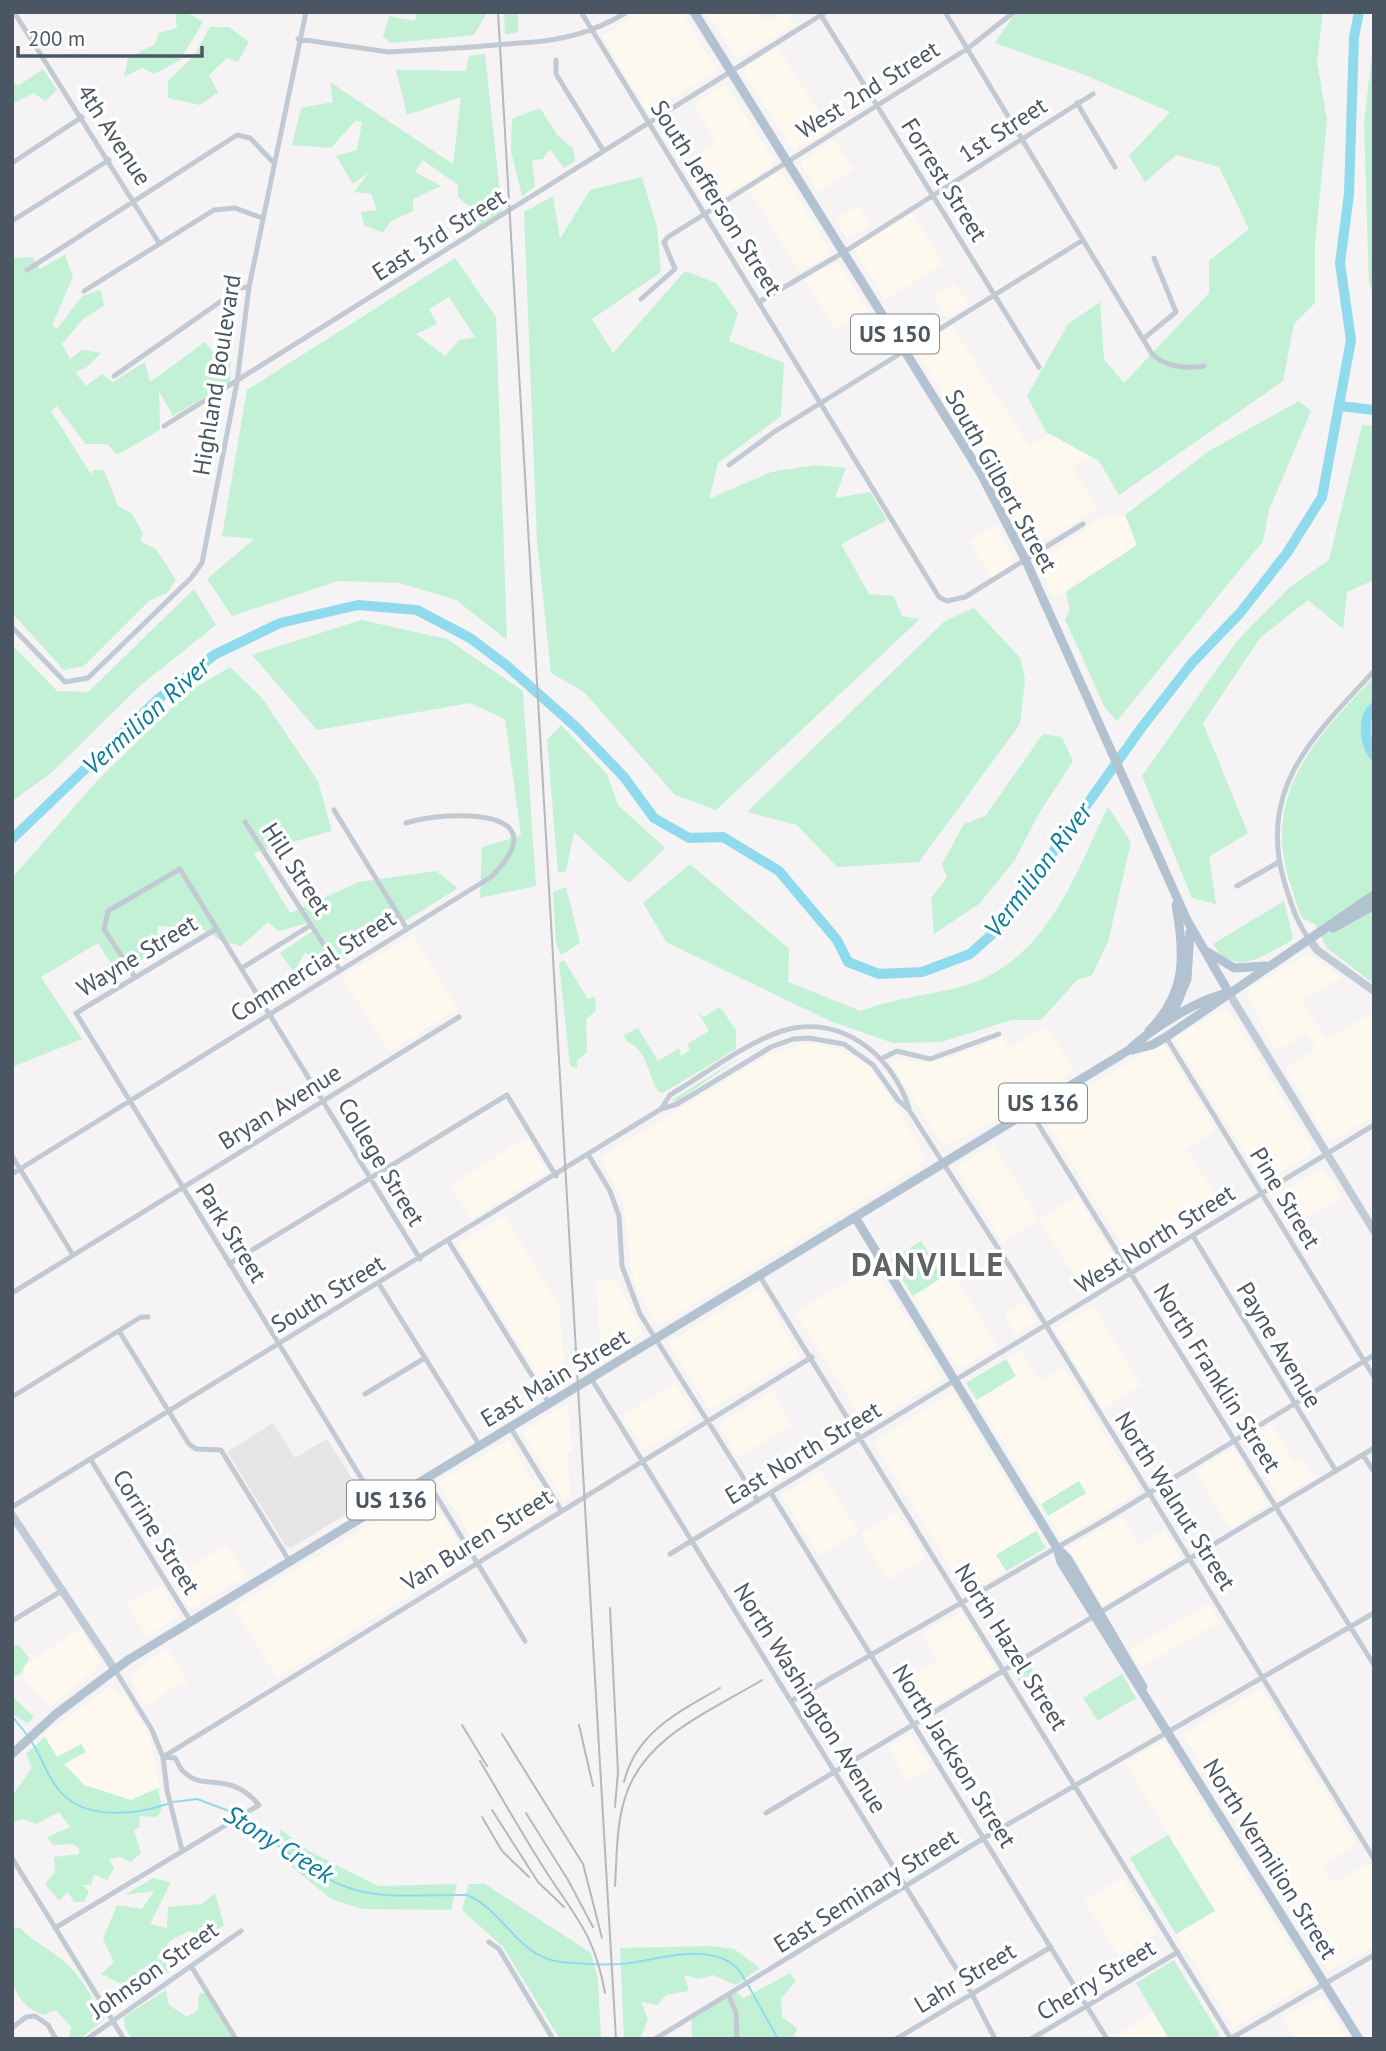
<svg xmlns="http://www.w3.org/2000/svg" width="1386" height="2051" viewBox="0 0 1386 2051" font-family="'PT Sans',sans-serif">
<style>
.commercial{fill:#fdf9ef}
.education{fill:#e6e4e5}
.green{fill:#c3f1d5;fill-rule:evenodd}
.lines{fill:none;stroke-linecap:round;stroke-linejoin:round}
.stream{stroke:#90daee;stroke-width:2}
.river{stroke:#90daee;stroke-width:10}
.street{stroke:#c1cad2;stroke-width:5}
.secondary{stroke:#c1cbd6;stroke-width:8}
.primary{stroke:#b3c2d1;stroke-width:9}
.rail{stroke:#b5b8bd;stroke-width:2}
.street-bridge{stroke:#c1cad2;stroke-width:5}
.labels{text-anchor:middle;stroke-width:7;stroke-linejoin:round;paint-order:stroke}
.shield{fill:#fff;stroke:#808990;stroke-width:2}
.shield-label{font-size:23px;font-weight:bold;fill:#4a5661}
.street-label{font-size:24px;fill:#4a5661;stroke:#fff}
.water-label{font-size:26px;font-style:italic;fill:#0c7c9b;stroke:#fff}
.district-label{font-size:32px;font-weight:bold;letter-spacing:2px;fill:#5f6368;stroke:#fff}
</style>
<rect width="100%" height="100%" fill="#f5f3f3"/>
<path class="commercial" d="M640 12H681L717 70 649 113 602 36Z
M707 12H757L764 23 786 12 794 25 737 59Z
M778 47 829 130 796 149H792L744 73 746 67Z
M725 84 774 160 772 166 710 205 702 200 682 164 716 142 693 104Z
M834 139 854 169 818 192 800 163Z
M777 173 783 174 830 250 828 255 800 272 749 190Z
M858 206 870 225 847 239 836 220Z
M912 213 943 264 885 300 856 253 859 246Z
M832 264H839L868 311 836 330 805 280Z
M955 283 969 304 947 318 933 296Z
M952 326 1029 446 1050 434 1090 456 1072 467 1098 509 1036 546 1030 547 986 464 917 352 920 347Z
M1108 513 1114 518 1125 515 1138 545 1053 598 1038 563Z
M996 525 1013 560 1011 565 992 578 969 541Z
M413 934 458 1009 389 1052 342 977Z
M1307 954 1342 977 1302 1001 1327 1040 1374 1011V1116L1334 1140 1326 1137 1285 1068 1316 1049 1307 1033 1276 1051 1247 996 1250 988Z
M1224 1009 1232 1015 1311 1145V1154L1263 1183 1173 1037Z
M1047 1026 1074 1071 1016 1108 947 1145 940 1141 891 1064 900 1060 927 1062 945 1059 1002 1038 1008 1048Z
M1163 1042 1216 1130 1187 1149 1223 1208 1133 1263 1042 1115Z
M806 1043 842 1049 869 1066 903 1117 925 1159 918 1167 664 1322 655 1321 635 1285 630 1262 624 1204 602 1162 603 1156 769 1054Z
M527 1137 547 1172 471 1219 450 1186Z
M993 1144 1039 1219 1077 1196 1122 1269 1085 1292 1039 1220 1002 1243 958 1170 959 1165Z
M1323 1168 1343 1197 1289 1226 1271 1197Z
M504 1215 559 1305 566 1381 548 1392 457 1244Z
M874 1265 943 1379 867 1426 795 1313Z
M952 1271 998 1346 958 1370 913 1296Z
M596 1281H617L643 1333 601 1360Z
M760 1287 800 1356 710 1410 668 1343Z
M1024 1302 1036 1322 1016 1334 1004 1315Z
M1093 1306 1141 1385 1103 1409 1055 1329Z
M1021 1350 1040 1381 1064 1368 1140 1491 1062 1539 977 1400 1016 1376 1006 1359Z
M675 1383 697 1418 644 1450 622 1416Z
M772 1391 792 1425 738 1457 718 1424Z
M952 1392 1036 1531 996 1555 1006 1571 967 1594 874 1442Z
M568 1403 572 1451 567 1454 571 1496 564 1501 523 1434 524 1430Z
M1272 1424 1293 1462 1302 1457 1314 1478 1279 1498 1244 1442Z
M508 1440 551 1509 480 1552 438 1482Z
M1233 1448 1268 1505 1230 1528 1195 1471Z
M821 1471 859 1532 819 1555 781 1495Z
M424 1492 430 1494 467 1560 277 1678 234 1607Z
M897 1511 926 1558 888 1580 860 1534Z
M1122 1516 1139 1545 1164 1530 1181 1557 1103 1605 1068 1549Z
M227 1544 246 1576 193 1608 188 1606 170 1578Z
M161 1584 178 1616 147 1637 126 1604Z
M1209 1603 1220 1621 1141 1667 1130 1649Z
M961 1612 996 1669 918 1716 898 1683 937 1661 921 1634Z
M81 1628 101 1664 50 1708 25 1680 24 1666Z
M167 1648 188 1683 174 1687 146 1706 132 1684 131 1673Z
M110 1687 127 1699 143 1725 150 1740 160 1787 131 1800 84 1785 57 1757 43 1735Z
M1261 1688 1357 1844 1322 1865 1333 1883 1369 1863 1374 1871V1946L1330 1971 1182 1734Z
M910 1733 931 1768 908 1781 888 1747Z
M1163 1741 1313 1982 1234 2028 1176 1934 1215 1910 1125 1763Z
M1123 1878 1157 1933 1119 1956 1084 1901Z
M1321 1996 1348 2039H1294L1281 2018Z
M1153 2013 1169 2039H1116L1115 2036Z"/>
<path class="education" d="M273 1423 295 1458 327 1439 365 1499 363 1504 291 1548 286 1546 227 1452Z"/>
<path class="green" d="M175 12H186L203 22 180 60 154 74 142 68 124 77 128 58 155 44 159 33 177 28Z
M417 12H487L474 35 391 43 383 37 389 16 415 21Z
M504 12H518V32L505 35Z
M1016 12H1323L1317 62 1327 121 1315 244V303L1294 324 1283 381 1119 495 1099 461 1046 432 1027 396 1068 324 1100 302 1104 359 1124 383 1209 293V261L1249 229 1219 167 1176 155 1145 182 1129 156 1170 112 1085 75 995 43Z
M210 27H229L249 42 238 62 227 58 209 75 218 92 200 105 168 98V81L194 56Z
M1374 37V296L1369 284 1364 123Z
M485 54 502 212 475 229 479 215 458 197V185L423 160 415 172 441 186 413 199V211L390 222 383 233 364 225 361 212 377 210 371 194 354 192 370 171 353 184 336 156 357 150 362 122 355 121 331 148 292 145 301 108 333 102 330 82 453 164 461 97 407 115 396 70 466 71 469 56Z
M43 69 57 90 45 101 34 93 12 104V84L19 85Z
M540 108 558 136 573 148 575 161 564 168 550 149 543 159 532 160 535 187 522 196 511 151 512 119Z
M642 177 657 227 661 272 592 319 613 353 685 271 716 283 738 313 729 341 784 363 781 416 718 463 709 499 771 472 815 465 846 468 835 498 870 492 887 520 841 544 869 594 894 596 902 616 920 619 716 810 675 795 584 692 551 673 537 541 524 212 553 196 560 239 590 190Z
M65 255 73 277 52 325 57 329 82 296 101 290 104 306 83 319 62 344 70 359 82 350 101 353 87 367 75 372 86 386 102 374 113 382 145 362 150 382 205 342 214 353 231 348 230 382 173 416 159 391 160 430 117 455 107 444H85L57 406 51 411 92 476 93 470H104L118 506 132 514 143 533 140 541 156 549 176 580 167 593 149 601 84 666 64 670 12 613V258L32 257 40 269Z
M455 258 496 317 507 640 456 600 400 583 338 581 232 616 207 579 254 539 222 536 247 390ZM449 297 475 337 459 340 445 356 416 334 437 324 429 309Z
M1299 401 1311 411 1269 510 1263 541 1117 721 1105 708 1065 619 1070 610 1066 592 1137 545 1125 515 1209 451Z
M1362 425 1374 426V580L1347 592 1343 629 1308 600 1260 638 1203 723 1248 833 1209 857 1216 904 1192 898 1142 776 1237 641 1290 587 1329 560Z
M194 589 216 625 141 685 50 774 12 801V645L57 691 88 692Z
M974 608 1021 659 1025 680 1020 724 919 862 837 867 797 825 747 812 945 621Z
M361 620 447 639 523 691 536 886 480 898 482 847 521 835 505 719 470 703 317 730 252 655Z
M230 667 262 698 318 781 332 831 254 853 290 913 359 882 436 871 458 888 323 972 305 952 294 972 280 953 316 929 313 922 278 931 268 922 241 946 222 941 203 929 158 926 156 953 116 972 98 943 41 977 82 1039 12 1067V878L95 783 188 692Z
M1374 677V984L1327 948 1315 924 1303 919C1297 908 1294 895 1290 883 1261 793 1316 738 1374 677Z
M561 725 607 774 618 805 665 848 629 883 574 832 566 871 558 873 547 740Z
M1043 734 1062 737 1073 761 1038 815 1015 860 979 904 934 934 931 898 947 877 942 864 964 824 985 816Z
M1108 807 1131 842 1108 942 1092 975 1077 980 1041 1020H1012L941 1042 893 1043 830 1021 666 942 643 903 690 864 789 949 788 982 861 1011C895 998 926 996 960 987 1047 962 1072 880 1108 807Z
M566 887 580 943 561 955 556 943 553 892Z
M1284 901 1293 938 1289 942C1263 956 1233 978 1213 944Z
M564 960 588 999 595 996 596 1011 586 1019 587 1052 577 1061V1068L570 1066 559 963Z
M720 1007 736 1030V1049L663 1093 658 1091C649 1078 647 1048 627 1042L624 1035 638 1028 658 1061 679 1048 681 1056 690 1050 687 1044 709 1031 698 1012 704 1017Z
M741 1057 676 1102 672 1100Z
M921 1241 943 1277 913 1296 890 1260Z
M1006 1359 1016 1376 977 1400 966 1383Z
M1079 1481 1086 1493 1048 1516 1041 1504Z
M1036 1531 1046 1548 1006 1571 996 1555Z
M19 1645 29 1658 20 1675 12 1677V1646Z
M1016 1674a9 9 0 1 1 18 0a9 9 0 1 1-18 0Z
M1122 1674 1136 1698 1098 1721 1083 1698Z
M12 1696 34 1717 28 1723 12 1714Z
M45 1737 57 1757 81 1744 86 1752 64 1764 84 1785 131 1800 158 1788 162 1809 157 1817 139 1816 140 1827 134 1830 141 1853 131 1862 120 1857 109 1859 114 1868 107 1880 94 1874 91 1885H83L89 1892 84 1902H74L68 1892 59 1901 45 1884 55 1872 54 1857 79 1854V1848L72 1844 53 1845 47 1837 70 1827 59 1812 36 1824 22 1819 12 1823V1797L32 1767 26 1754Z
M280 1829 311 1852 378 1886 457 1884 451 1910 362 1909 331 1899 281 1858Z
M1168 1835 1215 1911 1176 1934 1130 1858Z
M153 1878 171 1882 150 1924 167 1928 168 1907 202 1904 215 1893 224 1925 207 1936 189 1931 171 1940 156 1959 182 1961 153 1984 136 1972 141 1994 101 1974 114 1962 103 1939 117 1905 142 1909 154 1891 125 1895Z
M469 1884H485L591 1953 598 1980 601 2039H560L503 1947 462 1910Z
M12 1927 20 1928C36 1944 56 1952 72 1969 85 1983 95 2003 105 2019L80 2039H69L71 2027 56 2010 43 2015C3 1999 12 1964 12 1927Z
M711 1946 734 1949 760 1968 736 1985 713 1975 698 1979 684 1975 689 1991 666 1995 658 2005 641 2002 648 2019 640 2039H624L620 1948Z
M1174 1960 1220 2035 1214 2039H1169L1136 1983Z
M790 1973 796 1981 781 1998 782 2017 797 2028 793 2039H692L691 2017 736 1992 744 1998Z
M166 1990 169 2005 187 2017 198 2010 199 1994 205 1993 233 2039H132L125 2027 124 2017Z"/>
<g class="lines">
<path class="stream" d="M12 1716 28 1736
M31 1741C42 1756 46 1775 58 1789 82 1821 135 1815 167 1804
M173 1802 197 1799 237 1814
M241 1818C275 1842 310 1874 349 1888 384 1900 430 1894 467 1895 505 1911 517 1957 561 1962 580 1964 602 1965 621 1964 658 1961 724 1935 745 1980
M748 1985 778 2039"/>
<path class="river" d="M1340 406 1374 410
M1374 707C1361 718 1365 743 1374 756
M12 839 157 700 214 655 280 623 358 605 417 610 470 638 506 665 577 728 624 777 654 818 689 838 723 837 779 871 837 940 848 962 879 974 922 972 970 954 999 928 1142 727 1192 663 1240 613 1287 553 1322 497 1351 340 1340 263 1349 194 1354 37 1359 12"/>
<path class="street" d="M14 12 159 243
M581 12 939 597 947 601 965 597 1083 524
M819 12 1039 367
M945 12 1152 354C1166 367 1185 369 1204 366
M298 39 389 52 473 47
M520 43C560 41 593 33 627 12
M556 60V74L603 150
M1077 103 1115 167
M12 163 82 117
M12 221 109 160
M27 270 237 135 250 138 273 162
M84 291 214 210 235 208 262 218
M641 299 675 269 664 242 668 237 967 49 1014 12
M759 302 844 252 1093 94
M1143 339 1176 312 1154 258
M114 376 240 288 249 287
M164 426 826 12
M729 465 774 432 1083 240
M12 627 65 682 88 678 191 578 202 563 237 382 249 287 306 12
M334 810 407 929
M245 822 340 970
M1237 886 1279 862
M216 929 76 1013 379 1507
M1310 940C1296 922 1291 903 1284 881 1257 787 1315 735 1374 671
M242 968 311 925
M135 977 104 929 108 911 180 869 420 1259
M1166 1037 1374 1377
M881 1059 897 1051 930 1059 999 1034
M661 1109 670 1095C704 1075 745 1043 782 1031 840 1013 892 1054 909 1108
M1030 1111 1374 1665
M12 1156 73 1255
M589 1156 610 1191 619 1216 622 1266 640 1314 758 1501
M12 1174 491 877C562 807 449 810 406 823
M1193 1236 1336 1471
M449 1242 549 1403
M229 1264 507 1095 556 1176
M759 1275 1231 2039
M379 1284 480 1446
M12 1293 459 1017
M119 1331 189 1444 196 1449 221 1450 290 1562
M591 1378 972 1994 995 2039
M365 1394 425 1358
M12 1397 141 1317H148
M510 1427 561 1510
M1363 1455 1374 1472
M91 1460 191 1622
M426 1479 525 1641
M771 1493 1107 2039
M12 1507 661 1109 677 1104 771 1047 793 1039 809 1038 844 1044 873 1065 898 1100 909 1110 1014 1273 1374 1859
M670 1554 1374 1125
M12 1621 63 1590
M791 1701 1110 1517 1374 1355
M766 1813 1374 1448
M182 1850 167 1790 163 1757 812 1357
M12 1858 124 2039
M55 1928 259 1805C230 1770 204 1792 184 1772 180 1769 178 1762 175 1758L163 1757 152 1730 115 1670
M489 1942 499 1949 553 2039
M191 1966 236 2039
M729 1996 736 2013 737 2039
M12 2028 26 2017 35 2016 48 2025 56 2039
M87 2039 241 1931
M655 2039 984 1838 1374 1613
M896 2039 1051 1947
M1031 2039 1178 1952
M1230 2039 1374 1955"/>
<path class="secondary" d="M1310 940 1317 950 1374 991
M1229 993 1374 1231
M12 1515 115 1670"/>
<path class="primary" d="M694 12 980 472 1026 561 1187 920 1229 993
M1333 928 1374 905
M1208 952 1234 968 1266 966
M1171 1018 1187 979 1190 932
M1149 1031C1187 993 1185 955 1176 905
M1132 1050 1152 1045 1166 1037 1374 895
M855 1217 1057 1548 1068 1559 1143 1687
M1057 1548 1061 1562 1359 2039
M12 1754 56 1714 128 1660 1129 1050C1152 1028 1198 999 1229 993"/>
<path class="rail" d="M498 12 616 2039
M610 1608 618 1772 615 1807
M462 1725 487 1766
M579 1725 593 1786
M502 1734 583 1864 602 1938
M480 1761C502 1798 523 1836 547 1873 577 1919 595 1936 605 1993
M624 1782C636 1732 679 1712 720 1688
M492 1810 538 1882 564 1907
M526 1813 568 1880 593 1927
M482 1817 502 1851 529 1877
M615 1886C617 1857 616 1823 626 1795 645 1736 713 1710 762 1680"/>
<path class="street-bridge" d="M473 47 520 43"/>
</g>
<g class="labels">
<g class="shield">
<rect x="851" y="314.5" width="88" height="39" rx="5"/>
<rect x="999" y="1083.5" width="88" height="39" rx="5"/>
<rect x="347" y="1480.5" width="88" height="39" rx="5"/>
</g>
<g class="shield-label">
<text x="895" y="342">US 150</text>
<text x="1043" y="1111">US 136</text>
<text x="391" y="1508">US 136</text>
</g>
<g class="street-label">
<text transform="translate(868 90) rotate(-32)" y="8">West 2nd Street</text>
<text transform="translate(1003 130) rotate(-33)" y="8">1st Street</text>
<text transform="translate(114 135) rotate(57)" y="8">4th Avenue</text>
<text transform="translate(944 180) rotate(58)" y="8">Forrest Street</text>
<text transform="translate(716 198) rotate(58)" y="8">South Jefferson Street</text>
<text transform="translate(439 235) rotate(-32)" y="8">East 3rd Street</text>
<text transform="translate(217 375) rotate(-81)" y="8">Highland Boulevard</text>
<text transform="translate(1001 481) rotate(61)" y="8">South Gilbert Street</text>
<text transform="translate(296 869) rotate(57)" y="8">Hill Street</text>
<text transform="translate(137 956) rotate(-31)" y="8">Wayne Street</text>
<text transform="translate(313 966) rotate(-32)" y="8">Commercial Street</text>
<text transform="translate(280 1107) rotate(-32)" y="8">Bryan Avenue</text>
<text transform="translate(381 1162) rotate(59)" y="8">College Street</text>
<text transform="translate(1285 1198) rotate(59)" y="8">Pine Street</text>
<text transform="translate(231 1233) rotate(58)" y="8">Park Street</text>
<text transform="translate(1155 1239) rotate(-32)" y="8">West North Street</text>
<text transform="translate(328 1294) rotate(-31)" y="8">South Street</text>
<text transform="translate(1279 1345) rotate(59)" y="8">Payne Avenue</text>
<text transform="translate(555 1378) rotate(-31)" y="8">East Main Street</text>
<text transform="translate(1217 1378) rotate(58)" y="8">North Franklin Street</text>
<text transform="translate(803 1453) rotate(-31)" y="8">East North Street</text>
<text transform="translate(1175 1501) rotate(58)" y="8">North Walnut Street</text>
<text transform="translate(156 1532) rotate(58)" y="8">Corrine Street</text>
<text transform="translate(477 1540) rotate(-32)" y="8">Van Buren Street</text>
<text transform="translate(1011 1647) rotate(58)" y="8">North Hazel Street</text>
<text transform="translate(810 1698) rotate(58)" y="8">North Washington Avenue</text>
<text transform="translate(954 1756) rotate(58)" y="8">North Jackson Street</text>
<text transform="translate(1270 1859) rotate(58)" y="8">North Vermilion Street</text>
<text transform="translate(866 1891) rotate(-32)" y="8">East Seminary Street</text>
<text transform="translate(154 1970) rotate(-35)" y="8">Johnson Street</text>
<text transform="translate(965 1978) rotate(-31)" y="8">Lahr Street</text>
<text transform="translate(1096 1980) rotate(-31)" y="8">Cherry Street</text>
</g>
<g class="water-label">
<text transform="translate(146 716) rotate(-42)" y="9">Vermilion River</text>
<text transform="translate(1038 870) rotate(-53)" y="9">Vermilion River</text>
<text transform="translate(279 1844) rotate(32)" y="9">Stony Creek</text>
</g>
<g class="district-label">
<text x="928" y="1276">DANVILLE</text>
</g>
</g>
<rect width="1386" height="2051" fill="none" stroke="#4a5661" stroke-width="28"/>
<path d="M18 46v10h184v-10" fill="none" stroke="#4a5661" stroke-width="3.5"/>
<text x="28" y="46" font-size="21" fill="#4a5661" stroke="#ffffff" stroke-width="5" paint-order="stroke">200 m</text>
</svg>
